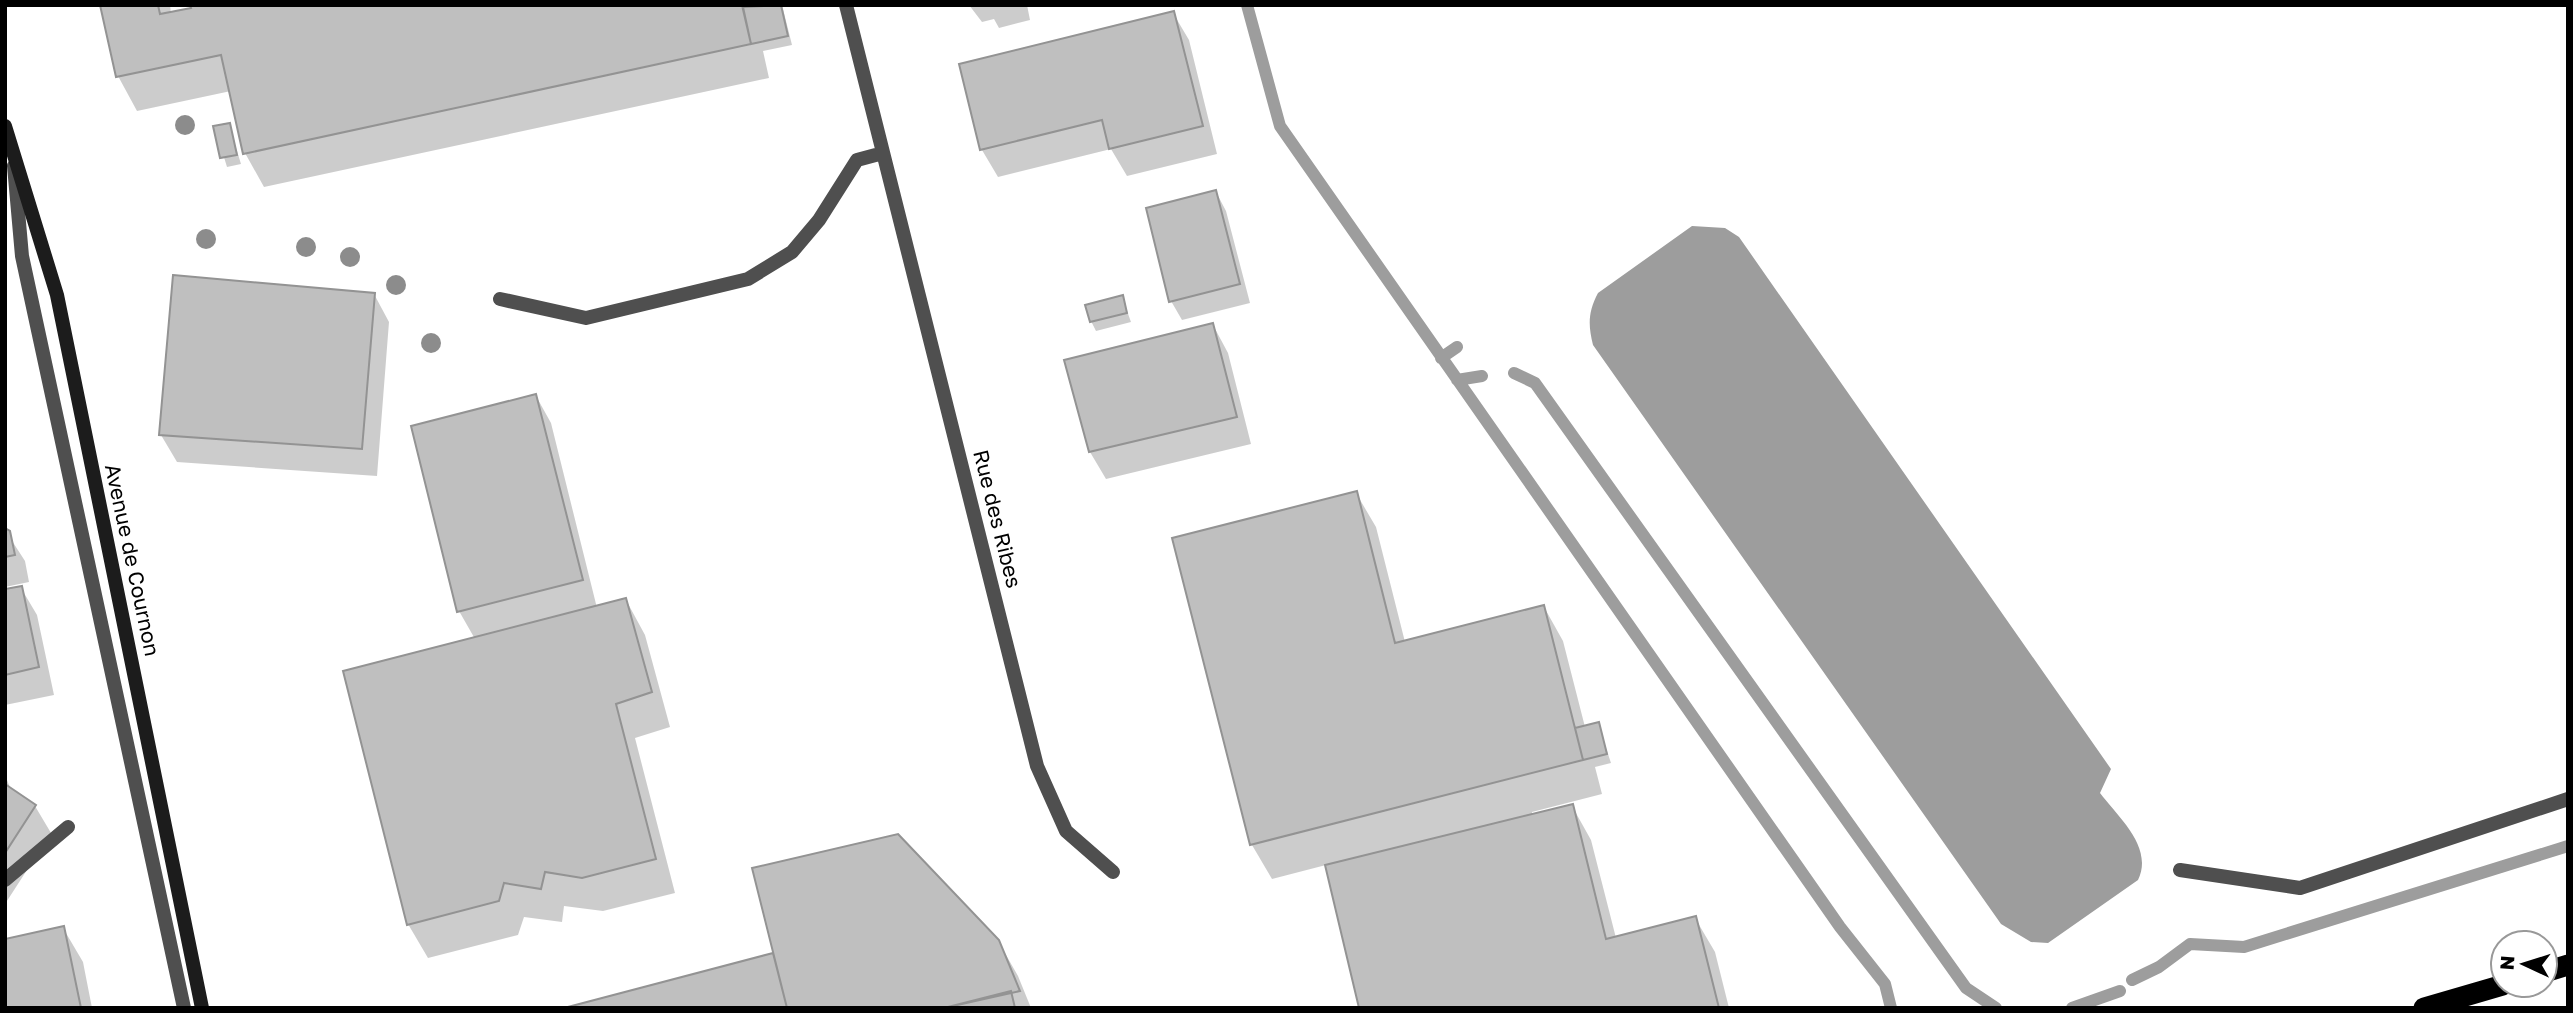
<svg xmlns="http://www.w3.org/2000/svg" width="2573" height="1013" viewBox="0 0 2573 1013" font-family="'Golos Text',sans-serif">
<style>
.water{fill:#9d9d9d}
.shadow{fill:#0003}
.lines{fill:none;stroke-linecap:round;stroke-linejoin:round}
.stream{stroke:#9d9d9d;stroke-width:12}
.building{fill:#bfbfbf;stroke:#939393;stroke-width:2}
.lane{stroke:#4f4f4f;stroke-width:14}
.street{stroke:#4f4f4f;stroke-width:14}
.secondary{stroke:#1c1c1c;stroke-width:14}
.highway{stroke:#000;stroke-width:21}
.tree{fill:#8c8c8c}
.labels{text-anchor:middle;stroke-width:7;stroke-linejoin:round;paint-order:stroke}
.street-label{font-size:21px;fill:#000;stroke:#fff}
</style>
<rect width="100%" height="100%" fill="#fff"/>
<path class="water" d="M1692 226 1725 228 1739 237 2111 769 2100 793C2118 817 2154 847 2138 880L2048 943 2031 942 2001 924 1593 345C1588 325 1588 312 1598 293Z"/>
<path class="shadow" d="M102 5H170L171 14 193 9 192 5H782L792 45 763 51 769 78 264 187 245 153 231 91 137 111 118 76Z
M969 5H1027L1030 20 999 28 994 19 982 22Z
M1173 13 1189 40 1217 154 1127 176 1111 149 998 177 982 150 961 66Z
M229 125 241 164 227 167 215 128Z
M1216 192 1226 211 1250 303 1182 320 1171 301Z
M374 294 389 322 377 476 177 462 161 435Z
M1122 297 1131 322 1096 331 1091 321Z
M1213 325 1228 353 1251 444 1106 479 1090 452 1067 362Z
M536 396 551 423 597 608 626 600 645 635 670 727 635 738 675 893 603 911 564 906 562 922 524 917 518 935 428 958 408 924 475 639 459 611Z
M1356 493 1376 527 1405 642 1544 607 1563 641 1585 727 1598 724 1611 763 1595 767 1602 794 1532 812V815L1572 806 1591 840 1616 938 1695 918 1715 952 1729 1008H1361L1326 865 1272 879 1252 845 1175 539Z
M5 530 25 561 29 582 5 587Z
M21 588 37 615 54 695 5 705V591Z
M5 775 11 790 35 806 51 833 5 904Z
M63 928 83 962 92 1008H5Z
M998 941 1018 976 1031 1008H571L775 954Z"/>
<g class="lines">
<path class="stream" d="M1247 5 1280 126 1840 927 1885 984 1891 1008
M1441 358 1457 347
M1514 373 1535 383 1966 988 1996 1008
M1457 380 1482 376
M2132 980 2159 967 2190 944 2244 947 2568 846
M2072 1008 2120 991"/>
</g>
<path class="building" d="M100 5H158L160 14 191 8 190 5H742L751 44 243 154 221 55 116 77Z
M781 5 788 36 751 44 743 7Z
M1174 11 1203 126 1109 149 1102 120 980 150 959 64Z
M230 123 237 155 220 158 213 126Z
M1216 190 1240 284 1169 302 1146 208Z
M173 275 375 293 362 449 159 435Z
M1123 295 1127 313 1090 322 1085 305Z
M1213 323 1237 417 1089 452 1064 360Z
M536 394 583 580 457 612 411 426Z
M1357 491 1395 643 1544 605 1583 760 1250 845 1172 538Z
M5 528 10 531 15 555 5 557Z
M22 586 39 667 5 675V589Z
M626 598 652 692 616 704 656 859 582 878 545 872 541 889 504 883 499 901 407 925 343 671Z
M1599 722 1607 754 1583 760 1575 728Z
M5 784 36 805 5 853Z
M1573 804 1606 939 1696 916 1719 1008H1359L1325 865Z
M898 834 999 940 1020 991 944 1008H787L752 868Z
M64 926 81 1008H5V939Z
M773 953 787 1008H564Z
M1011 991 1015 1008H944Z"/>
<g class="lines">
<path class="lane" d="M14 166 22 256 184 1008
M2180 870 2300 888 2568 799
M5 880 68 827"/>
<path class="street" d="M846 5 1037 766 1066 831 1113 872
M500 299 586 318 748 279 792 252 819 220 857 160 883 153"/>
<path class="secondary" d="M5 126 57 295 202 1008"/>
<path class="highway" d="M2545 972 2568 965
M2424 1008 2503 985"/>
</g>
<g class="tree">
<circle cx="185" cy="125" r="10"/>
<circle cx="206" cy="239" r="10"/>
<circle cx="306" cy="247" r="10"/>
<circle cx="350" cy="257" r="10"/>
<circle cx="396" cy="285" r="10"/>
<circle cx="431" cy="343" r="10"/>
</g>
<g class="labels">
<g class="street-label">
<text transform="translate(997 519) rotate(76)" y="7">Rue des Ribes</text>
<text transform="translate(132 560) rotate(78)" y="7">Avenue de Cournon</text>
</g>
</g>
<rect width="2573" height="1013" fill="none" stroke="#000000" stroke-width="14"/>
<g transform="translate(2524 964) rotate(274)"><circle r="33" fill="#ffffff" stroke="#999999" stroke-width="2"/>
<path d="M0-5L12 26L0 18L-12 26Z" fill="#000000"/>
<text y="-10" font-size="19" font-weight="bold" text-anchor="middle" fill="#000000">N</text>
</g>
</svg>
